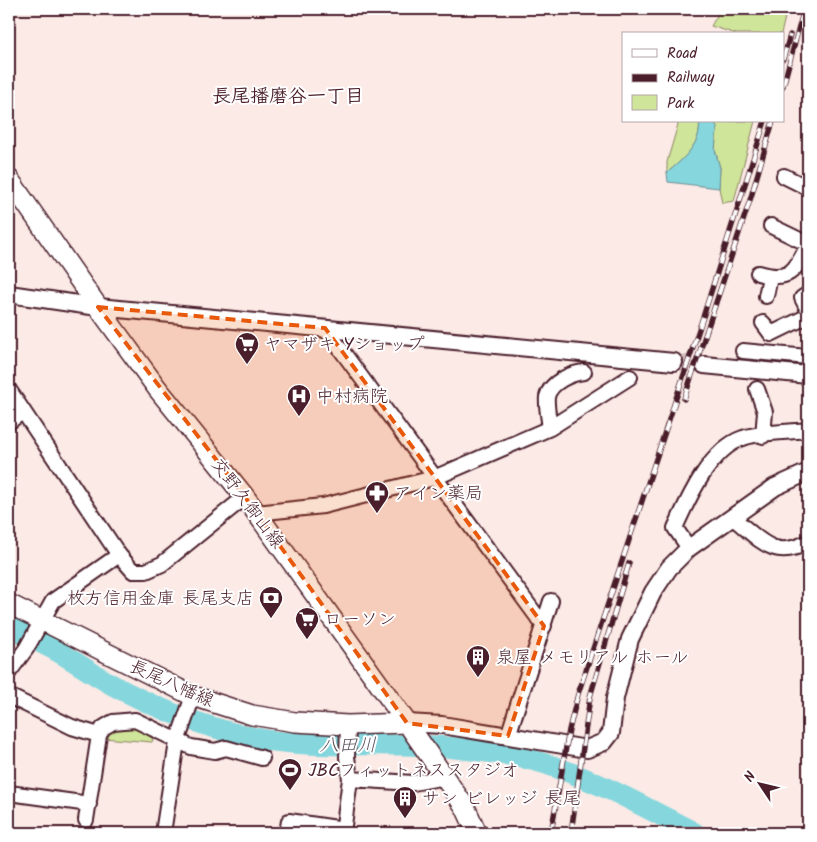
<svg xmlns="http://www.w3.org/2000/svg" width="817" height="842" viewBox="0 0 817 842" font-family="Kalam,'Klee One',sans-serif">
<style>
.green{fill:#cfe59a;stroke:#8c8262}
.water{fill:#86d7dd;stroke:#6e8d96}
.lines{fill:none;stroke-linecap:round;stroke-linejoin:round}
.river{stroke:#86d7dd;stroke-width:21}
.tertiary-tunnel{stroke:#d8c1c1;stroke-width:16;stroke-dasharray:16 8;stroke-linecap:butt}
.minor-casing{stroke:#4a1f2b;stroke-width:18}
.tertiary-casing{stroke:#4a1f2b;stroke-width:20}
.secondary-casing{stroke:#4a1f2b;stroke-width:22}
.minor{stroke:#fff;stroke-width:14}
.tertiary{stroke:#fff;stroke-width:16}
.secondary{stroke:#fff;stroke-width:19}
.rail-casing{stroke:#4a1f2b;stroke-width:5.5}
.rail{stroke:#fff;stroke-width:4;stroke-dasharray:11;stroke-linecap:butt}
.marked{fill:#e8590c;fill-opacity:0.2;stroke:#e8590c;stroke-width:4;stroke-dasharray:10 6;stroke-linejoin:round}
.labels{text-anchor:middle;stroke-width:4;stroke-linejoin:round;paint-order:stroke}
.poi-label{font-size:18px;fill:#4a1f2b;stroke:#fff;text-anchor:start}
.street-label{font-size:18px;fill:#4a1f2b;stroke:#fff}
.neighbourhood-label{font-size:19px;font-weight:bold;fill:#4a1f2b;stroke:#fff}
.water-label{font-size:19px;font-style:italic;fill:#5c5660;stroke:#fff}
</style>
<rect width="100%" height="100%" fill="#fbeae6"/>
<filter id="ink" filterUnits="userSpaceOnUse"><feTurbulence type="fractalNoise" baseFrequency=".02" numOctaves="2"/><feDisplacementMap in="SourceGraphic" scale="10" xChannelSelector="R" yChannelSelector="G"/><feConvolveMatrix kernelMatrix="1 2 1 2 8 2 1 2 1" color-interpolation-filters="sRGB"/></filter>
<g filter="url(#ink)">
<path class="green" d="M721 9H787L781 34H736L711 26Z
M679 121H699C703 143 682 160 667 173V162Z
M714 121H755L734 201 722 203 719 188 720 168 715 150 717 127Z
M115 727C130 728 141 728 153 739L152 742 103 738 106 730Z"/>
<path class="water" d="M699 121H714L717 127 715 150 720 168 719 188 668 182 667 173C682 160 703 143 699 121Z"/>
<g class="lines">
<path class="river" d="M9 626C23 634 38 641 53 649 77 662 99 679 124 691 165 712 210 729 255 738 321 751 389 740 455 748 488 752 524 756 555 767 604 784 650 810 695 833"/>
<path class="tertiary-tunnel" d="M674 362 704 365"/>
<g class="minor-casing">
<path id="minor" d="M784 176 808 188
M771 226 808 244
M758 273C789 282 795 272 808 245
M808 294 802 298 808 310
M766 296 770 277
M763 323 771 334 808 316
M325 328 544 626
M743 351 808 357
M757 389 765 412 763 436
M9 390 23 411 9 422
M23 411 119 555
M550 428C549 419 546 406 547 397 550 382 572 373 584 372
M256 513 323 506 434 478 550 428 630 377
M733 518C760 539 773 561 808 542
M689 548 675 528C688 499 710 449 743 438 759 432 790 432 808 430
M9 672 26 649 53 601 119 555 133 571H146L162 564 245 497
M9 696 72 727 99 735
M508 736 551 601
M350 779 413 783 445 777
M9 793 89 804
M86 820 99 735 103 728 113 722 135 720 191 747 215 751 226 748 262 758
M163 833 177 742 193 696
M287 833 289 821 344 829
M343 833 350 779 347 757 348 725"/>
</g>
<g class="tertiary-casing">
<path id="tertiary" d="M9 294 98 307 674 362
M704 365 808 375
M407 723 442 725 587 749 604 742 611 733 615 698 630 639 653 592 669 568 689 548 775 487 808 472"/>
</g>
<g class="secondary-casing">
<path id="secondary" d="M9 179 98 307 157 388 245 497 407 723 465 807 477 833
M9 604 193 696 252 715 295 722 348 725 407 723"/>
</g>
<use href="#minor" class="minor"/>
<use href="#tertiary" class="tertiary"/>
<use href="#secondary" class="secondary"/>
<g class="rail-casing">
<path id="rail" d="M783 59 790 35
M783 86 804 9
M684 399 751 197 773 121
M551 833 569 730 578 694 704 314 765 121
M571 833 590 697 629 563"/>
</g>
<use href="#rail" class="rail"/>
</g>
</g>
<path class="marked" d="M98 307 325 328 544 626 508 736 407 723 245 497Z"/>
<defs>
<g id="supermarket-pin" transform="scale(1.25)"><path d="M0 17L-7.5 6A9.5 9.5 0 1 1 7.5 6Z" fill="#4a1f2b" stroke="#fff"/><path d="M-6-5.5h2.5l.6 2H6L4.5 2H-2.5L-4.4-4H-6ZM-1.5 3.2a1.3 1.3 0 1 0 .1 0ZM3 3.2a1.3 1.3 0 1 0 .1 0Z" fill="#fff"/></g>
<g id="hospital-pin" transform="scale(1.25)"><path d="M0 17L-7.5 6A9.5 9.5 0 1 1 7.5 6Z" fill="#4a1f2b" stroke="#fff"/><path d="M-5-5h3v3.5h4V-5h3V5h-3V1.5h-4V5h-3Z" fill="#fff"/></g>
<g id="pharmacy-pin" transform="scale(1.25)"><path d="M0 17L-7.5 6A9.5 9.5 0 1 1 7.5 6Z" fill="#4a1f2b" stroke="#fff"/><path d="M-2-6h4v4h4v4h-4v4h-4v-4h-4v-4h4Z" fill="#fff"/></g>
<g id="bank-pin" transform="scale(1.25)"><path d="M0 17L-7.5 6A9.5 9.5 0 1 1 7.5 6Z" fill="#4a1f2b" stroke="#fff"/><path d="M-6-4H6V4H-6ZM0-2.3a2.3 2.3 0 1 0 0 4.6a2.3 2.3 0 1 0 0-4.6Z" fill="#fff"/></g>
<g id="building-pin" transform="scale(1.25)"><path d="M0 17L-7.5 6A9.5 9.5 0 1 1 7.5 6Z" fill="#4a1f2b" stroke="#fff"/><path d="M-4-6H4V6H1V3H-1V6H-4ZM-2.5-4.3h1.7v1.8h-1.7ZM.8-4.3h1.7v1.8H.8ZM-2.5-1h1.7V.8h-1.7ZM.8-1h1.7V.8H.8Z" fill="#fff"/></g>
<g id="stadium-pin" transform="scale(1.25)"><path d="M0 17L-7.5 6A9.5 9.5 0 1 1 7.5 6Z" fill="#4a1f2b" stroke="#fff"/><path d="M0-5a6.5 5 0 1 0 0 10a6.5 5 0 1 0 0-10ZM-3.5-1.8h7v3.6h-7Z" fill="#fff"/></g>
</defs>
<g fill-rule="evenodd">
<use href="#supermarket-pin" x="247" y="344"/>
<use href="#hospital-pin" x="299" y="396"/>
<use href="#pharmacy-pin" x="377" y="493"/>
<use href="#bank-pin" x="271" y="598"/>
<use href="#supermarket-pin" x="307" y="619"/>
<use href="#building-pin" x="478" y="657"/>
<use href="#stadium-pin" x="290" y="770"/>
<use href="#building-pin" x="405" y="798"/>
</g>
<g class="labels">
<g class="poi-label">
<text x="264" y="350">ヤマザキ Yショップ</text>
<text x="316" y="402">中村病院</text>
<text x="394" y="499">アイン薬局</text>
<text x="254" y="604" text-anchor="end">枚方信用金庫 長尾支店</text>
<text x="324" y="625">ローソン</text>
<text x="496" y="663">泉屋 メモリアル ホール</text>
<text x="308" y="776">JBCフィットネススタジオ</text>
<text x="422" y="804">サン ビレッジ 長尾</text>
</g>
<g class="street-label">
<text transform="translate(248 503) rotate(53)" y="6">交野久御山線</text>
<text transform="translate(172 683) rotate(24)" y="6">長尾八幡線</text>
</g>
<g class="neighbourhood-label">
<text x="288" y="102">長尾播磨谷一丁目</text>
</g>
<g class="water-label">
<text x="348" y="751">八田川</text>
</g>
</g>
<rect width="817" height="842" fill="none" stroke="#fff" stroke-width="30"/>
<rect x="15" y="15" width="787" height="812" fill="none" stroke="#4a1f2b" stroke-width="2" filter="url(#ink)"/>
<rect x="622" y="32" width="162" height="90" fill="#ffffff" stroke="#b7a5aa"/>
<rect x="632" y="49" width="25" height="8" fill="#ffffff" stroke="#b7a5aa"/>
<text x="667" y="58" font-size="15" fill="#4a1f2b">Road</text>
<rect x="632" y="74" width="25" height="8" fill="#4a1f2b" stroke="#b7a5aa"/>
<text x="667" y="82" font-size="15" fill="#4a1f2b">Railway</text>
<rect x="632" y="95" width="25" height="15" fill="#cfe59a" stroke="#b7a5aa"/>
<text x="667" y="108" font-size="15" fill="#4a1f2b">Park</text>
<g transform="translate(760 784) rotate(305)" stroke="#ffffff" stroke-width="4" paint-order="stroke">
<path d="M0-4L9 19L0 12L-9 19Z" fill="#4a1f2b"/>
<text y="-8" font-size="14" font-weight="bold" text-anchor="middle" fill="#4a1f2b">N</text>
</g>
</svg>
